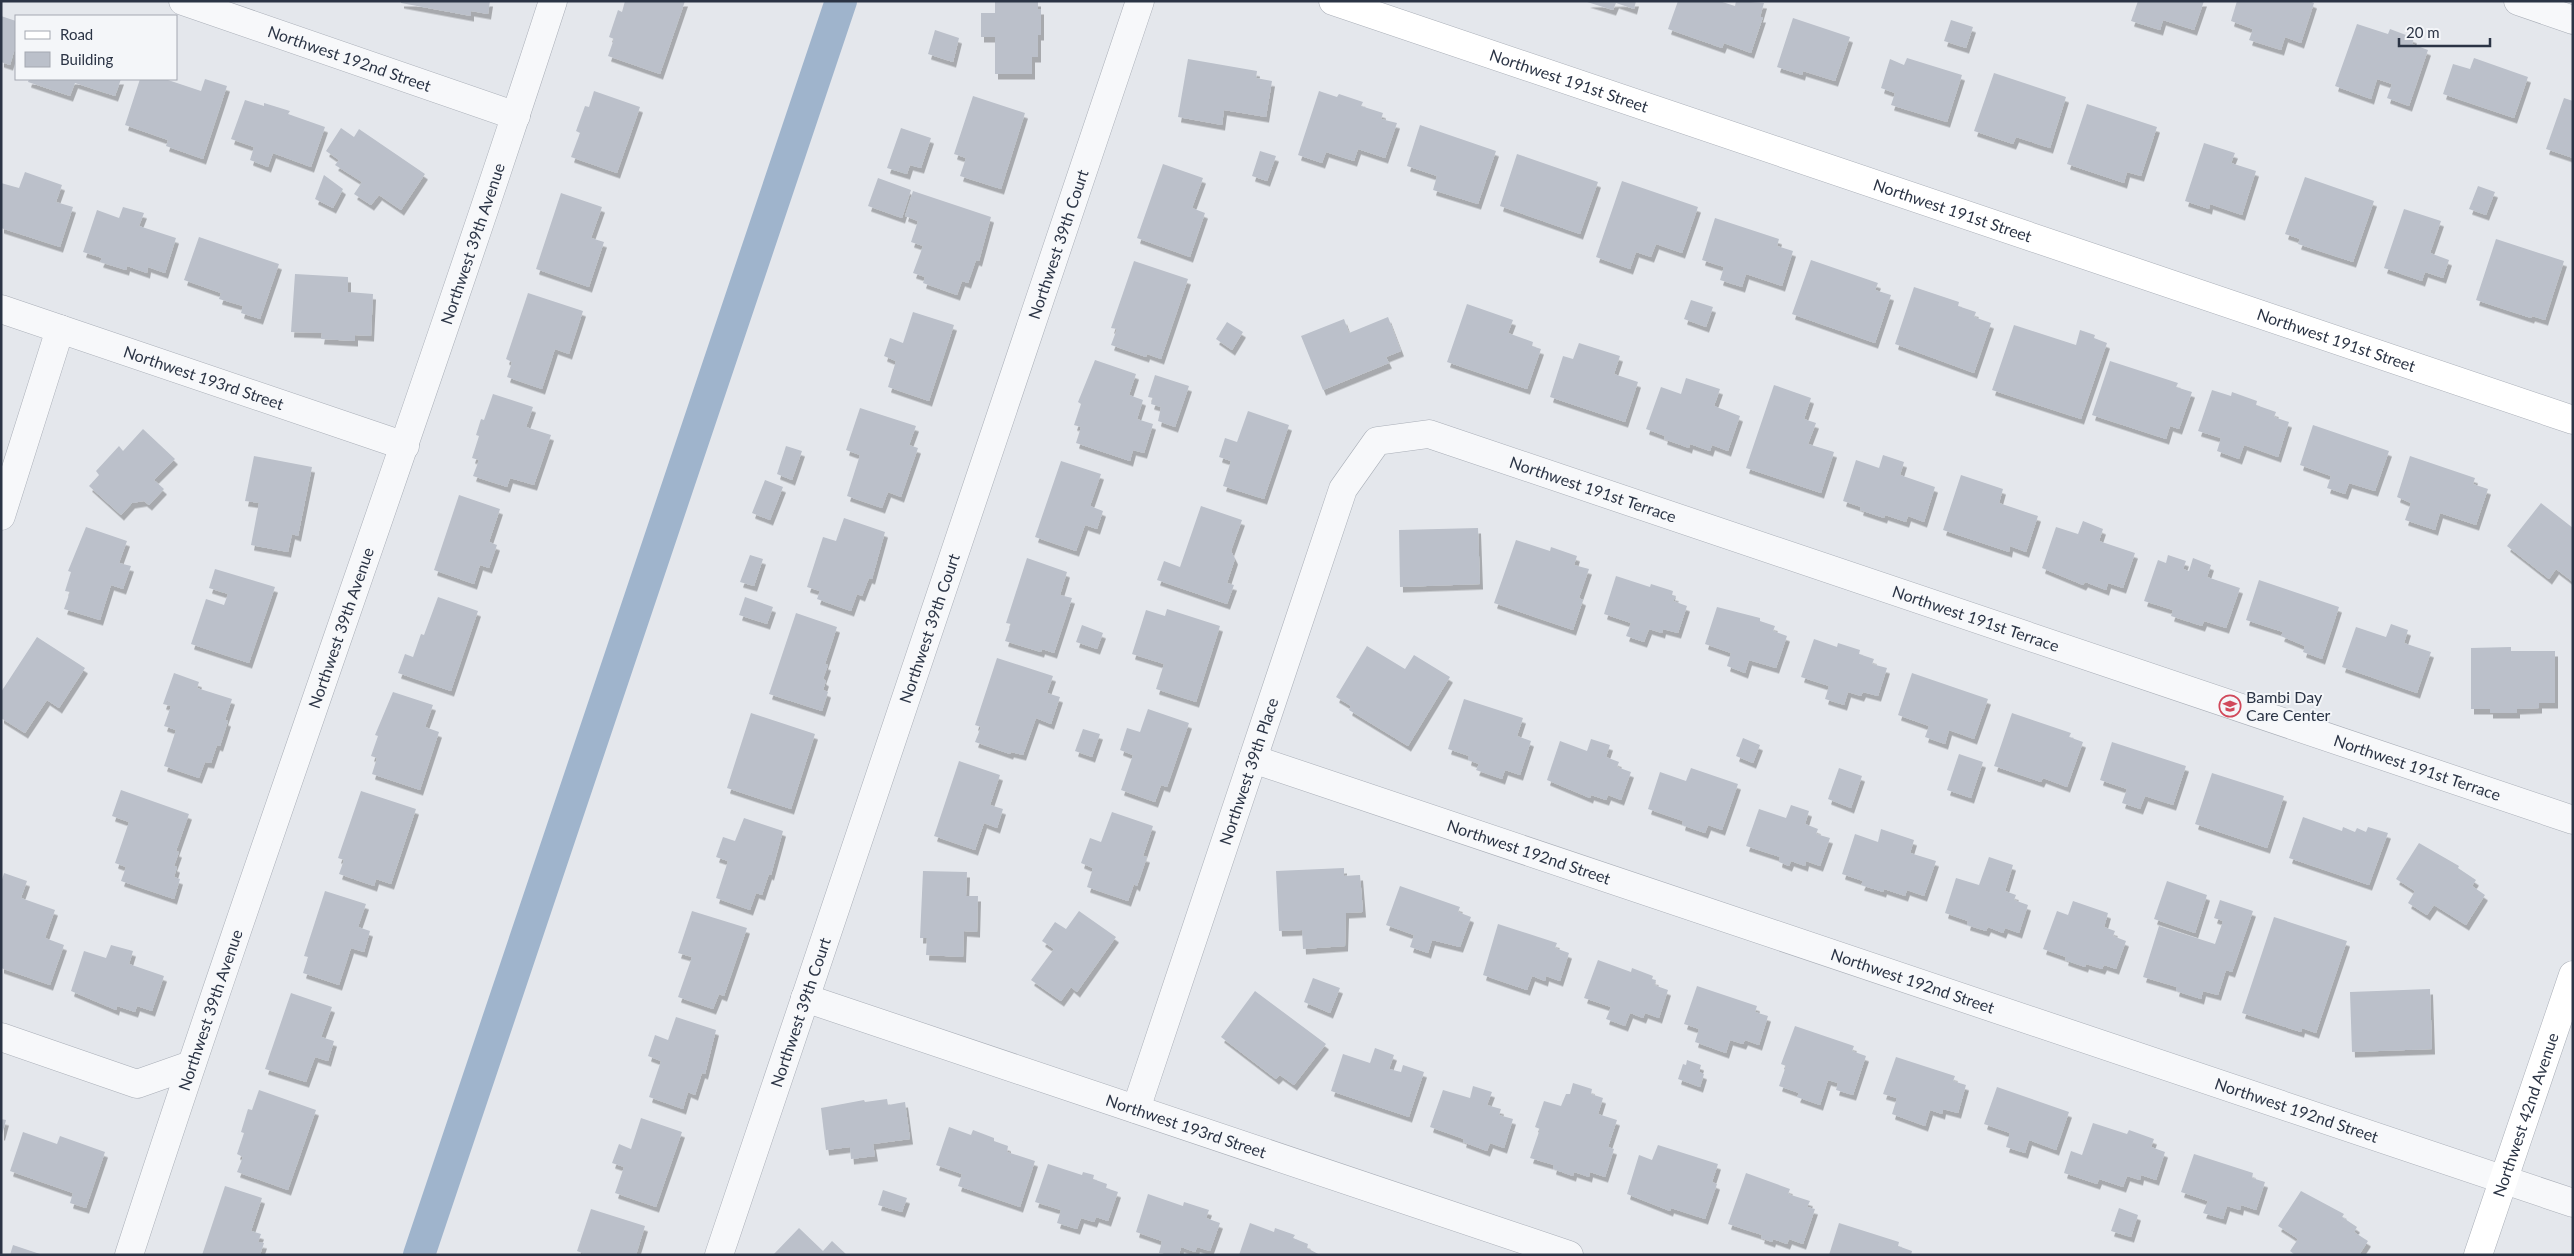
<svg xmlns="http://www.w3.org/2000/svg" width="2574" height="1256" viewBox="0 0 2574 1256" font-family="Lato,sans-serif">
<style>
.lines{fill:none;stroke-linecap:round;stroke-linejoin:round}
.canal{stroke:#9fb4cc;stroke-width:32}
.building{fill:#bbc0ca;filter:url(#shadow)}
.street-casing{stroke:#a9aeb7;stroke-width:29}
.secondary-casing{stroke:#a9aeb7;stroke-width:29}
.street{stroke:#f7f8fa;stroke-width:28}
.secondary{stroke:#fff;stroke-width:28}
.labels{text-anchor:middle;stroke-width:4;stroke-linejoin:round;paint-order:stroke}
.street-label{font-size:16px;fill:#2b3445;stroke:#f4f6f9}
.poi-label{font-size:16px;fill:#2b3445;stroke:#f4f6f9;text-anchor:start}
</style>
<defs>
<filter id="shadow"><feDropShadow dx="3" dy="5.5" stdDeviation="0" flood-color="#0004"/></filter>
</defs>
<rect width="100%" height="100%" fill="#e4e7ec"/>
<g class="lines">
<path class="canal" d="M419 1255 841 1"/>
</g>
<path class="building" d="M401 1H490L488 14 471 11V16L401 3Z
M625 1H685L660 74 608 56 614 39 609 37 618 10 622 12Z
M995 1H1038V9H1041V35H1038V57H1032V74H995V37H981V13H995Z
M1636 1 1634 9 1616 3 1613 10 1587 2Z
M1678 1H1719L1735 6 1736 1 1764 3 1760 17H1763L1751 53 1724 43 1722 48 1668 29Z
M2138 1H2204L2194 30 2163 20 2160 30 2131 21Z
M2237 1H2309L2314 3 2301 43 2285 37 2281 50 2249 40 2253 29 2231 21Z
M1 16 16 21V45L10 65 1 62Z
M1793 18 1850 37 1835 81 1803 71 1802 75 1777 67Z
M1951 20 1973 27 1966 48 1944 41Z
M2357 24 2388 34 2390 29 2414 38 2412 44 2428 50 2409 106 2387 98 2392 84 2377 79 2371 99 2335 86Z
M935 30 959 38 953 62 928 54Z
M1907 58 1962 75 1947 122 1891 105 1895 93 1881 88 1890 59 1904 65Z
M2474 58 2528 77 2514 118 2443 94 2453 64 2470 69Z
M1188 59 1257 71 1256 78 1272 81 1266 117 1224 110 1222 125 1178 117Z
M1994 73 2066 97 2050 148 2016 137 2013 144 1974 131Z
M29 79H121L115 96 75 83 70 96 28 82Z
M140 79H165L201 91 205 79 227 86 203 159 166 146 168 140 125 125Z
M594 91 640 107 617 173 571 157 580 133 576 131 585 106 589 107Z
M1319 91 1337 97 1339 94 1363 102 1361 106 1383 113 1381 119 1397 123 1385 158 1358 149 1354 161 1326 152 1322 163 1298 155Z
M973 96 1025 113 1001 189 960 176 966 158 954 154Z
M2564 98 2573 101V158L2546 149Z
M245 100 264 106V103L290 111 288 114 325 127 311 167 273 153 268 167 250 160 254 147 231 139Z
M2087 104 2157 127 2141 176 2127 172 2124 183 2067 164Z
M1420 125 1496 151 1478 204 1433 190 1437 176 1407 166Z
M341 128 354 137 359 129 425 174 401 210 379 195 371 205 354 194 362 182 335 165 339 160 326 151Z
M901 128 931 138 921 168 910 165 907 174 887 168Z
M2204 143 2235 153 2231 163 2256 171 2242 215 2210 204 2209 209 2185 201Z
M1260 151 1276 156 1267 181 1252 176Z
M1517 154 1598 182 1580 234 1500 206Z
M1163 164 1203 178 1192 208 1205 213 1190 257 1137 238Z
M25 172 62 185 56 202 73 207 60 247 1 228V183L19 188Z
M324 175 343 189 333 208 315 199Z
M2305 177 2374 201 2353 262 2298 244 2300 239 2285 234Z
M878 178 911 190 902 218 868 206Z
M1622 181 1698 207 1682 253 1656 244 1651 257 1636 252 1630 269 1596 257Z
M2478 186 2495 192 2486 215 2469 209Z
M913 191 991 217 979 261 976 260 968 283 962 281 957 295 923 283 925 277 913 273 923 246 911 242 918 221 905 216Z
M561 193 602 207 591 238 604 242 589 287 536 269Z
M123 207 144 213 139 226 176 238 165 273 148 267 147 273 127 266 126 270 100 262 102 258 83 252 97 210 119 218Z
M2404 209 2441 221 2430 253 2449 260 2443 278 2425 272 2422 281 2384 268Z
M1715 218 1779 239 1777 246 1793 251 1782 286 1746 274 1742 287 1720 280 1724 267 1702 260Z
M199 237 279 264 260 319 241 313 243 306 219 299 221 293 184 280Z
M2496 239 2564 261 2545 320 2532 316 2531 318 2476 300Z
M1811 260 1878 283 1875 290 1891 295 1875 343 1792 314Z
M1134 261 1188 279 1161 359 1147 354 1146 357 1111 345 1117 329 1111 328Z
M295 274 348 277V292L373 294 371 336 355 335V341L321 339 322 333 291 332Z
M1914 287 1959 302 1958 306 1976 312 1974 317 1991 323 1974 373 1895 344Z
M528 293 583 311 569 354 555 349 542 389 507 377 512 362 506 359Z
M1691 300 1713 307 1706 327 1684 319Z
M1467 304 1513 320 1508 333 1533 342 1532 346 1541 349 1527 389 1447 362Z
M913 312 954 325 929 401 888 387 896 361 884 356 890 338 903 343Z
M1388 317 1401 351 1386 357 1389 363 1323 390 1301 336 1344 319 1349 333Z
M1227 322 1243 332 1232 350 1216 339Z
M2014 325 2076 345 2080 330 2095 335 2094 338 2107 343 2081 419 1992 390Z
M1579 343 1620 356 1614 374 1638 382 1625 422 1550 397 1563 356 1573 359Z
M1095 360 1136 374 1129 395 1143 400 1137 419 1153 424 1144 453 1133 450 1130 461 1076 443 1081 427 1074 425 1081 404 1078 402Z
M2110 361 2178 383 2176 387 2192 392 2179 429 2170 426 2166 439 2092 415Z
M1155 375 1189 386 1175 427 1158 421 1161 407 1151 404 1153 398 1148 397Z
M1686 378 1720 389 1714 406 1740 416 1728 451 1712 445 1710 451 1690 444 1689 448 1664 439 1665 436 1646 429 1661 387 1681 394Z
M1774 385 1811 398 1804 419 1816 423 1808 444 1834 452 1821 493 1746 468Z
M2212 390 2231 396 2232 392 2257 401 2256 405 2276 412 2274 417 2289 422 2278 457 2244 445 2239 459 2217 451 2221 438 2198 431Z
M493 394 533 407 526 427 551 435 534 485 510 478 507 487 473 476 479 460 472 458 479 436 476 435 481 419 484 420Z
M860 408 916 426 909 445 918 448 901 497 888 492 882 508 847 496 860 455 846 450Z
M1248 411 1289 425 1264 499 1223 486 1231 461 1219 457 1225 438 1237 442Z
M2313 425 2389 451 2375 491 2349 483 2345 494 2327 488 2331 476 2300 465Z
M143 429 175 459 154 480 164 489 149 505 144 501 132 503 121 515 89 486 99 475 96 471 119 446 123 451Z
M786 446 802 451 792 480 777 474Z
M1883 455 1904 462 1900 475 1935 487 1924 522 1908 516 1906 522 1885 515 1884 518 1860 510 1861 507 1843 501 1856 460 1879 468Z
M254 456 312 467 298 536 292 534 288 552 251 545 259 503 245 501Z
M2410 456 2475 478 2473 484 2488 489 2476 525 2440 513 2435 530 2405 520 2411 503 2397 497Z
M1061 461 1101 474 1090 506 1103 511 1097 529 1085 525 1076 551 1035 537Z
M1961 475 2003 489 1999 503 2038 516 2026 552 2010 546 2009 552 1943 530Z
M765 480 783 487 770 520 752 513Z
M459 495 500 509 489 542 497 545 489 568 480 565 474 584 434 570Z
M2541 503 2573 528V582L2556 569 2549 579 2507 546Z
M1201 506 1242 520 1231 551 1235 559 1227 583 1234 585 1227 604 1157 580 1164 561 1180 567Z
M844 518 885 532 872 579 869 578 862 596 857 594 851 611 817 599 820 591 807 587 823 537 836 541Z
M2083 521 2103 529 2099 541 2135 553 2123 588 2108 583 2106 590 2085 582 2083 585 2042 568 2056 527 2078 534Z
M86 527 127 541 119 563 131 566 123 589 111 585 100 620 64 609 70 592 65 591 71 572 68 571Z
M1478 528 1480 584 1400 587 1399 530Z
M1516 540 1550 551 1551 547 1577 556 1574 565 1589 569 1579 598 1583 600 1573 630 1494 603Z
M750 555 763 559 754 586 740 582Z
M2168 555 2186 561 2183 569 2189 571 2193 558 2211 565 2207 577 2240 588 2226 628 2204 621 2202 626 2171 616 2173 610 2144 601 2158 560 2166 563Z
M1027 558 1067 572 1060 595 1072 598 1054 653 1042 649 1041 652 1005 641 1011 624 1006 623Z
M215 569 275 587 249 663 191 644 206 599 224 605 228 594 209 588Z
M1616 576 1650 587 1651 584 1673 591 1672 595 1676 596 1673 601 1687 606 1678 633 1663 629 1662 633 1649 629 1644 642 1626 636 1631 623 1604 614Z
M2259 580 2339 607 2322 659 2303 652 2305 646 2281 636 2283 632 2246 620Z
M438 597 478 611 451 691 398 673 405 654 413 657 421 634 424 635Z
M745 597 773 607 767 624 739 615Z
M1717 607 1760 618V621L1775 626 1773 631 1787 636 1776 668 1749 660 1745 673 1727 666 1731 653 1705 644Z
M1167 609 1220 626 1196 702 1156 689 1164 664 1132 654 1146 610 1165 616Z
M796 613 837 627 825 664 828 665 823 679 826 681 823 690 828 692 822 711 769 694Z
M2391 624 2408 630 2404 643 2431 652 2417 693 2342 667 2356 627 2386 637Z
M1082 625 1103 633 1097 649 1076 642Z
M37 637 85 668 59 708 47 700 25 733 1 718V692Z
M1814 639 1837 647 1838 643 1860 650 1859 654 1874 659 1872 664 1887 668 1878 696 1863 692 1861 696 1848 692 1844 705 1825 699 1829 686 1801 677Z
M1367 646 1405 669 1414 655 1450 677 1408 746 1349 710 1351 706 1336 697Z
M2511 647V651H2555V703H2539V708L2517 709V713H2490V709H2471V648Z
M997 658 1053 676 1047 693 1060 697 1051 724 1036 718 1023 755 1011 752 1010 754 975 742 981 727 975 725Z
M174 673 199 682 197 688 232 699 225 720 228 721 220 746 217 745 211 763 205 762 199 778 164 766 176 730 164 726 171 706 163 704Z
M1912 673 1988 699 1974 739 1949 730 1945 744 1925 737 1929 726 1898 715Z
M393 692 433 705 425 727 439 732 420 790 372 774 377 758 371 756 378 736 375 735Z
M1464 699 1523 718 1517 736 1531 741 1520 775 1505 770 1502 779 1476 770 1479 764 1468 760 1469 756 1448 749Z
M1148 709 1189 723 1167 787 1161 785 1155 802 1121 790 1133 755 1120 750 1127 728 1140 732Z
M751 713 815 734 791 809 727 788Z
M2012 713 2071 733 2069 737 2083 742 2067 787 2043 778 2041 782 1994 766Z
M1083 729 1100 734 1092 757 1075 751Z
M1743 738 1760 745 1753 763 1736 756Z
M1591 739 1610 745 1606 757 1619 762 1617 767 1631 772 1621 800 1608 795 1606 800 1591 795 1590 798 1547 780 1560 741 1587 751Z
M2112 742 2186 766 2173 805 2145 796 2140 809 2122 803 2127 789 2100 780Z
M1959 754 1983 762 1971 798 1947 790Z
M959 761 1000 775 990 805 1003 809 997 828 984 823 975 850 934 836Z
M1691 768 1738 784 1722 830 1708 825 1705 833 1682 825 1683 821 1648 809 1660 772 1686 781Z
M1839 768 1862 776 1851 808 1828 799Z
M2212 773 2284 796 2267 848 2195 824Z
M121 790 189 814 176 851 179 852 174 866 177 867 174 877 180 879 174 899 121 881 126 867 115 863 129 822 112 816Z
M361 791 416 809 391 884 376 879 374 886 339 874 344 860 338 858Z
M1791 805 1809 811 1805 824 1818 829 1816 834 1830 838 1820 866 1806 861 1805 866 1791 861 1789 866 1779 862 1780 857 1746 846 1759 809 1786 818Z
M1112 812 1153 826 1143 856 1147 857 1137 886 1134 884 1128 901 1087 887 1093 868 1081 863 1090 838 1101 842Z
M2303 817 2342 831 2343 827 2355 832 2357 828 2366 832 2368 827 2388 833 2369 885 2289 858Z
M744 818 783 831 771 875 769 874 762 895 756 893 750 910 716 898 728 861 716 857 723 837 735 841Z
M1881 829 1914 840 1910 853 1936 861 1924 896 1907 890 1905 896 1884 889 1883 892 1861 885 1863 881 1842 874 1855 834 1878 842Z
M2419 843 2459 866 2458 868 2476 880 2472 886 2485 895 2466 925 2434 905 2427 915 2408 903 2415 891 2396 879Z
M1989 857 2013 865 2005 891 2016 895 2014 900 2028 905 2019 933 2005 928 2003 933 1988 927 1986 931 1967 925 1968 921 1945 913 1956 878 1979 885Z
M1344 868V876L1360 875 1363 912 1346 913 1345 946 1303 949 1302 930 1279 931 1276 871Z
M923 871 967 872 966 896H978L977 932 964 931 963 957 926 955 927 938H920Z
M4 873 27 881 21 898 55 910 45 938 64 945 50 985 1 968V883Z
M2167 881 2207 895 2195 933 2154 919Z
M1400 886 1460 907 1458 912 1471 917 1460 947 1432 940 1428 953 1410 947 1414 935 1386 925Z
M325 891 366 904 358 927 370 931 364 952 351 948 339 985 303 973 308 957 304 956Z
M2220 900 2253 911 2232 972 2226 970 2218 995 2203 991 2201 999 2176 991 2177 987 2143 977 2159 926 2215 944 2223 921 2214 918Z
M2073 901 2108 913 2104 927 2115 931 2113 936 2126 941 2116 969 2104 965 2102 969 2086 964 2085 967 2065 960 2066 957 2043 949 2057 911 2068 915Z
M692 911 747 928 724 996 719 994 713 1009 678 997 692 957 678 953Z
M1079 911 1116 937 1077 992 1071 987 1061 1001 1031 980 1054 949 1042 941 1055 922 1066 929Z
M2274 917 2347 941 2316 1033 2302 1028 2301 1032 2242 1013Z
M1498 924 1557 943 1555 948 1569 953 1560 981 1546 976 1545 981 1532 976 1527 990 1483 975Z
M111 945 133 951 129 964 164 976 152 1011 137 1006 135 1012 117 1006 116 1010 71 991 84 951 106 958Z
M1598 960 1631 972 1632 968 1653 976 1652 979 1656 980 1654 985 1668 990 1659 1018 1645 1013 1643 1018 1630 1013 1625 1026 1606 1019 1611 1007 1584 998Z
M1313 978 1340 988 1330 1013 1304 1002Z
M1697 986 1757 1006 1755 1012 1768 1016 1759 1045 1745 1040 1743 1044 1730 1040 1726 1053 1695 1042 1699 1029 1684 1024Z
M2430 989 2432 1049 2352 1052 2350 992Z
M1255 991 1326 1044 1294 1085 1280 1075 1276 1079 1221 1037Z
M291 993 332 1007 321 1037 334 1041 328 1061 315 1057 306 1082 265 1069Z
M676 1017 716 1030 705 1074 702 1073 695 1095 688 1092 683 1109 649 1097 661 1061 648 1056 655 1035 668 1040Z
M1795 1026 1854 1046 1852 1051 1866 1056 1853 1095 1836 1090 1838 1083 1828 1080 1820 1105 1797 1097 1799 1093 1779 1086 1786 1066 1781 1064Z
M1375 1048 1394 1055 1389 1069 1401 1072 1403 1065 1424 1072 1409 1117 1331 1091 1343 1054 1370 1063Z
M1896 1057 1955 1076 1953 1081 1966 1085 1958 1113 1943 1109 1942 1114 1930 1110 1925 1126 1892 1114 1897 1098 1883 1094Z
M1687 1060 1701 1065 1699 1072 1704 1074 1700 1087 1678 1079 1683 1064 1686 1065Z
M1573 1083 1592 1089 1591 1094 1603 1098 1598 1114 1617 1120 1608 1147 1614 1149 1605 1177 1590 1172 1589 1177 1574 1172 1573 1176 1553 1169 1554 1165 1530 1158 1540 1129 1535 1127 1544 1101 1561 1106 1566 1094H1570Z
M1473 1086 1492 1092 1487 1105 1501 1109 1499 1115 1513 1119 1504 1148 1490 1143 1487 1151 1463 1142 1464 1139 1430 1127 1443 1090 1470 1098Z
M1997 1087 2069 1112 2056 1150 2029 1140 2025 1153 2006 1147 2010 1133 1984 1124Z
M259 1090 316 1110 288 1190 237 1172 243 1157 237 1154 244 1133 241 1132 248 1109 252 1110Z
M887 1099 888 1105 905 1102 910 1139 873 1144 875 1156 851 1159 850 1147 826 1150 821 1108 864 1100 865 1102Z
M641 1118 682 1132 656 1207 615 1193 624 1167 612 1163 619 1144 631 1149Z
M1 1119 6 1120 2 1135H1Z
M2093 1123 2127 1134 2129 1130 2154 1139 2151 1147 2165 1152 2156 1180 2141 1175 2140 1180 2127 1176 2123 1187 2099 1179 2097 1184 2064 1173 2071 1151 2082 1155Z
M949 1127 971 1135 973 1130 994 1138V1141L1008 1146 1007 1152 1035 1161 1020 1207 958 1186 962 1174 936 1165Z
M23 1132 57 1144 60 1136 105 1152 86 1208 70 1203 73 1193 10 1171Z
M1658 1145 1718 1164 1712 1182 1717 1184 1705 1219 1671 1208 1670 1211 1627 1194 1639 1155 1652 1160Z
M2194 1154 2253 1173 2252 1178 2265 1182 2256 1210 2241 1205 2240 1210 2227 1206 2223 1219 2203 1213 2208 1201 2181 1192Z
M1048 1164 1082 1175 1083 1172 1094 1175 1093 1179 1107 1184 1106 1188 1118 1192 1108 1221 1096 1217 1094 1222 1081 1218 1077 1229 1057 1223 1061 1210 1035 1202Z
M1746 1173 1790 1189 1788 1194 1810 1201 1807 1207 1815 1209 1803 1244 1789 1239 1787 1244 1773 1239 1772 1242 1761 1238 1762 1235 1728 1224Z
M225 1186 262 1198 251 1231 261 1234 258 1242 264 1243 260 1255H202Z
M883 1190 907 1198 902 1212 878 1205Z
M2301 1191 2344 1214 2342 1217 2357 1227 2354 1232 2368 1241 2359 1255H2295L2290 1251 2298 1239 2278 1226Z
M1148 1194 1183 1206 1184 1202 1209 1210 1206 1218 1220 1223 1210 1251 1197 1247 1195 1252 1181 1247 1179 1255 1159 1253 1162 1241 1136 1232Z
M2119 1208 2138 1215 2131 1237 2111 1231Z
M591 1209 645 1226 636 1255H587L577 1251Z
M1250 1223 1274 1232 1275 1228 1295 1235 1293 1238 1308 1244 1307 1248 1320 1255H1239Z
M1839 1223 1899 1242 1898 1246 1912 1251 1911 1255H1829Z
M799 1228 823 1251 832 1241 847 1255H773Z
M13 1245 40 1254V1255H10Z"/>
<g class="lines">
<g class="street-casing">
<g id="street">
<path id="s1" d="M183 1 516 116"/>
<path d="M2518 1 2573 20"/>
<path id="s2" d="M1 309 405 446"/>
<path d="M1 516 60 329"/>
<path id="s3" d="M1253 759 2573 1203"/>
<path id="s4" d="M805 998 1569 1255"/>
<path d="M1 1037 137 1084 191 1065"/>
<path id="s5" d="M1136 1109 1343 489 1377 441 1429 434 2573 820"/>
<path id="s6" d="M129 1255C265 835 417 421 553 1"/>
<path id="s7" d="M719 1255 1140 1"/>
</g>
</g>
<g class="secondary-casing">
<g id="secondary">
<path id="s8" d="M1333 1 2573 420"/>
<path id="s9" d="M2478 1255 2573 975"/>
</g>
</g>
<use href="#street" class="street"/>
<use href="#secondary" class="secondary"/>
</g>
<defs>
<g id="school-ring" transform="scale(1.125)"><circle r="9.5" fill="#f4f6f9" stroke="#d1495b" stroke-width="1.5"/><path d="M0-5L7-2L0 1L-7-2ZM-4 1L0 2.5L4 1V4Q0 6-4 4Z" fill="#d1495b"/></g>
</defs>
<g fill-rule="evenodd">
<use href="#school-ring" x="2230" y="706"/>
</g>
<g class="labels">
<g class="street-label">
<text dy="6" stroke="none"><textPath href="#s1" startOffset="176">Northwest 192nd Street</textPath></text>
<text dy="6" stroke="none"><textPath href="#s8" startOffset="249">Northwest 191st Street</textPath></text>
<text dy="6" stroke="none"><textPath href="#s8" startOffset="654">Northwest 191st Street</textPath></text>
<text dy="6" stroke="none"><textPath href="#s7" startOffset="1066">Northwest 39th Court</textPath></text>
<text dy="6" stroke="none"><textPath href="#s6" startOffset="1068">Northwest 39th Avenue</textPath></text>
<text dy="6" stroke="none"><textPath href="#s8" startOffset="1059">Northwest 191st Street</textPath></text>
<text dy="6" stroke="none"><textPath href="#s2" startOffset="214">Northwest 193rd Street</textPath></text>
<text dy="6" stroke="none"><textPath href="#s5" startOffset="938">Northwest 191st Terrace</textPath></text>
<text dy="6" stroke="none"><textPath href="#s5" startOffset="1342">Northwest 191st Terrace</textPath></text>
<text dy="6" stroke="none"><textPath href="#s6" startOffset="662">Northwest 39th Avenue</textPath></text>
<text dy="6" stroke="none"><textPath href="#s7" startOffset="661">Northwest 39th Court</textPath></text>
<text dy="6" stroke="none"><textPath href="#s5" startOffset="1808">Northwest 191st Terrace</textPath></text>
<text dy="6" stroke="none"><textPath href="#s5" startOffset="356">Northwest 39th Place</textPath></text>
<text dy="6" stroke="none"><textPath href="#s3" startOffset="291">Northwest 192nd Street</textPath></text>
<text dy="6" stroke="none"><textPath href="#s3" startOffset="696">Northwest 192nd Street</textPath></text>
<text dy="6" stroke="none"><textPath href="#s6" startOffset="258">Northwest 39th Avenue</textPath></text>
<text dy="6" stroke="none"><textPath href="#s7" startOffset="256">Northwest 39th Court</textPath></text>
<text dy="6" stroke="none"><textPath href="#s3" startOffset="1101">Northwest 192nd Street</textPath></text>
<text dy="6" stroke="none"><textPath href="#s9" startOffset="148">Northwest 42nd Avenue</textPath></text>
<text dy="6" stroke="none"><textPath href="#s4" startOffset="402">Northwest 193rd Street</textPath></text>
</g>
<g class="poi-label">
<text x="2246" y="703">Bambi Day<tspan x="2246" dy="18">Care Center</tspan></text>
</g>
</g>
<rect width="2574" height="1256" fill="none" stroke="#2b3445" stroke-width="5"/>
<rect x="15" y="15" width="162" height="65" fill="#f4f6f9" stroke="#a4a8b1"/>
<rect x="25" y="31" width="25" height="8" fill="#ffffff" stroke="#a4a8b1"/>
<text x="60" y="40" font-size="15" fill="#2b3445">Road</text>
<rect x="25" y="52" width="25" height="15" fill="#bbc0ca" stroke="#a4a8b1"/>
<text x="60" y="65" font-size="15" fill="#2b3445">Building</text>
<path d="M2399 38v8h91v-8" fill="none" stroke="#2b3445" stroke-width="2.5"/>
<text x="2406" y="38" font-size="15" fill="#2b3445" stroke="#f4f6f9" stroke-width="4" paint-order="stroke">20 m</text>
</svg>
